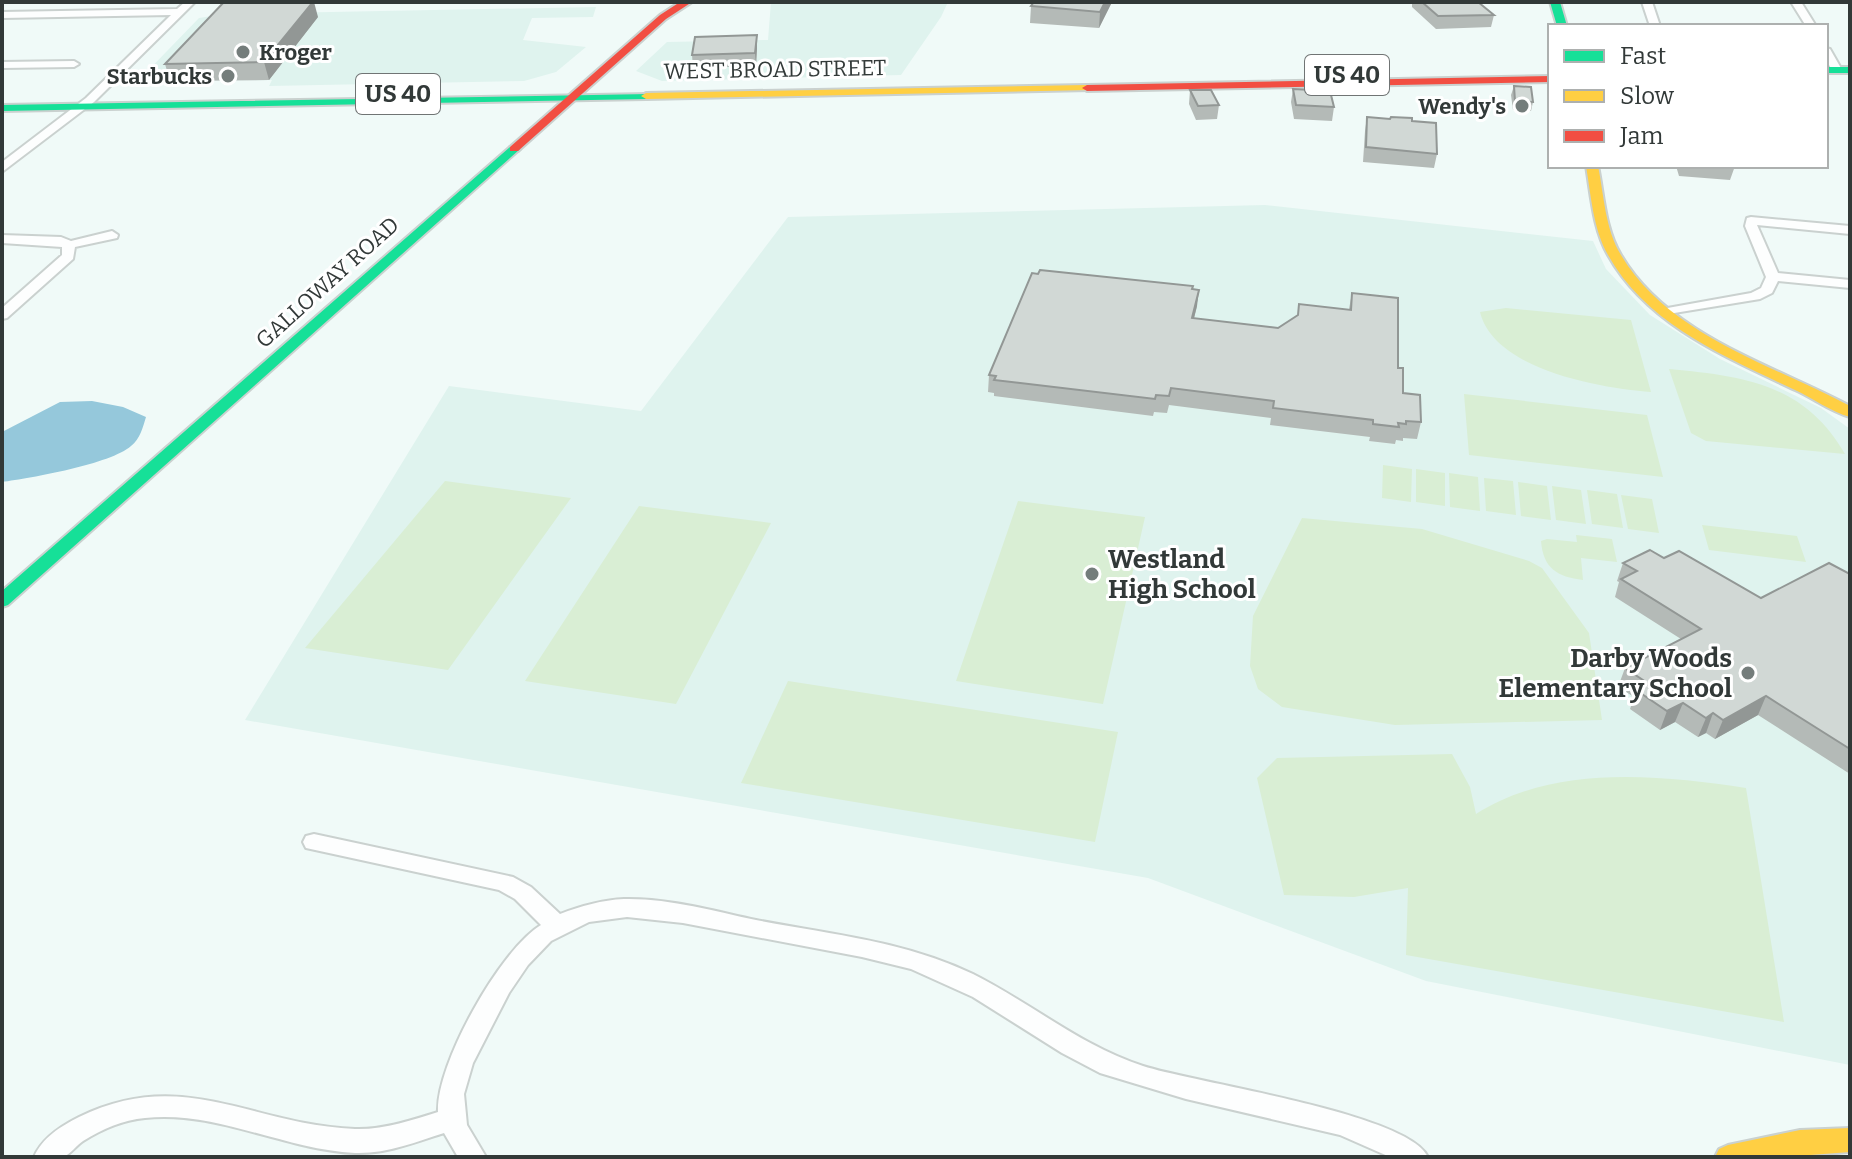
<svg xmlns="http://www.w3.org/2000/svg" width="1852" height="1159" viewBox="0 0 1852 1159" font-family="Bitter,serif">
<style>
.built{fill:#dff3ee}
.green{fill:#d9eed4}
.water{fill:#95c8db}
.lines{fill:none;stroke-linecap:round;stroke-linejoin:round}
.street-casing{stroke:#cad1cf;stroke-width:4}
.fast-casing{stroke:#cad1cf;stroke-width:4}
.slow-casing{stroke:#cad1cf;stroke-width:4}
.jam-casing{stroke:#cad1cf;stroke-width:4}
.street{fill:#fdfefe;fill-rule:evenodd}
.fast{fill:#16e098;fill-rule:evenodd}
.slow{fill:#ffcf43;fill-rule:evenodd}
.jam{fill:#f24e42;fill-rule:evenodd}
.wall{fill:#b4bab7}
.shaded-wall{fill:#929795}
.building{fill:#d1d8d5;stroke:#929795;stroke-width:2}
.poi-dot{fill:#747d7b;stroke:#fff;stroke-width:3}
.labels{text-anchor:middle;stroke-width:6;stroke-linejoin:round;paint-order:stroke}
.far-poi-label{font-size:22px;font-weight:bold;fill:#323938;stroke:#fff;text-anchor:end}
.far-street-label{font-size:22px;fill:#323938;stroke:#fff}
.shield{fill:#fff;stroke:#707474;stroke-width:2}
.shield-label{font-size:24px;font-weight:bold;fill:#323938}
.poi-label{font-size:26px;font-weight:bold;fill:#323938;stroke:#fff;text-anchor:start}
</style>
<rect width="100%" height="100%" fill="#f0faf8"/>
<path class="built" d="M771 2H948L941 17 901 75 662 81 636 71 667 42 768 40Z
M596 7 593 17 532 18 523 40 586 47 556 72 524 81 269 86 272 80 138 81 199 18 225 14Z
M1265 205 1593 241 1606 269 1650 315 1720 359 1821 408 1850 429V1065L1426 981 1148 878 245 720 449 386 641 411 788 217Z"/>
<path class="green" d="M1506 308 1631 320 1651 392C1601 388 1494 370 1480 312Z
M1669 369C1744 376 1805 384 1845 454L1706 441 1691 433Z
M1464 394 1647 415 1663 477 1469 455Z
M1383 465 1412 469 1411 502 1382 498Z
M1416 469 1445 473V506L1416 502Z
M1449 473 1478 477 1480 511 1450 507Z
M1484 478 1513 481 1516 515 1486 511Z
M445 481 571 498 448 670 305 648Z
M1518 482 1547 486 1551 520 1521 516Z
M1552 486 1581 490 1586 524 1556 520Z
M1587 490 1617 494 1623 528 1592 524Z
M1621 495 1652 499 1659 533 1628 529Z
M1018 501 1145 517 1103 704 956 681Z
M639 506 771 523 676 704 525 681Z
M1302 518 1422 529 1529 561 1542 568 1589 633 1602 720 1395 725 1282 707 1258 689 1250 666 1253 616Z
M1702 525 1797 536 1806 562 1709 550Z
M1576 535 1612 539 1617 562 1581 558 1583 580C1557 577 1543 568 1541 541L1547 539 1577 542Z
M788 681 1118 732 1095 842 741 783Z
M1452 754 1470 787 1476 814C1554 764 1659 775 1746 788L1784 1022 1406 955 1408 888 1354 897 1284 895 1257 778 1277 758Z"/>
<path class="water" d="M92 401 123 407 146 417C143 427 140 439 131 446 111 464 31 478 2 482V432L60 402Z"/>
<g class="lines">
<g class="street-casing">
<path id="street" d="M185 2H195L94 102 2 172V162L86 98 171 15 2 18V12L177 9Z
M1642 2H1652L1660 26H1650Z
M1791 2H1801L1816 26H1806Z
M1826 48 1830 49 1842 70 1841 72 1832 70 1826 60Z
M2 62 74 61 79 64 74 67 2 68Z
M1751 217 1850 226V234L1757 225 1778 273 1850 280V288L1778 281 1772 293 1760 299 1662 315V309L1751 293 1761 288 1766 277 1745 226 1747 218Z
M112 231 118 235 117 238 75 247 73 259 7 318 2 319V308L62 255V247L2 243V235L61 237 71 241Z
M314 834 513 877 531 887 560 914C581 906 602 900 624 899 669 898 713 911 756 920 829 934 905 941 973 974 1031 1003 1081 1046 1143 1066 1195 1083 1408 1113 1428 1157H1390L1340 1135 1186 1099 1100 1073 1062 1053 973 997 911 969 862 957 683 923 627 917 589 922 551 941 528 965 509 993 473 1063 464 1094 467 1125 486 1157H458L444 1133C416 1142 386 1154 355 1153 285 1150 216 1110 145 1118 123 1120 102 1129 83 1141 77 1145 70 1154 64 1157 57 1159 42 1157 34 1157 42 1138 61 1126 79 1117 184 1066 251 1125 355 1129 383 1130 412 1120 438 1112 436 1064 500 950 541 925L515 899 499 890 306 848 303 842 306 836Z"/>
</g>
<g class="fast-casing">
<path id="fast" d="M1550 2H1560L1567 26H1557Z
M1826 67H1850V73H1826Z
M650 94V98L646 99 2 111V105Z
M510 147 520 149 8 605 2 607V591Z"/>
</g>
<g class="slow-casing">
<path id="slow" d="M1087 85 1092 88 1091 90 646 99 641 96 646 93Z
M1586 166H1598C1604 195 1605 229 1621 255 1668 335 1773 365 1850 406V417C1831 412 1813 398 1795 390 1726 357 1647 325 1608 255 1593 229 1591 195 1586 166Z
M1850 1128V1152L1784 1157H1715L1719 1149 1728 1145 1800 1130Z"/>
</g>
<g class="jam-casing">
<path id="jam" d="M680 2H692L666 19 518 151H510V147L660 15Z
M1550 76V82L1087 91 1082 88 1087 85Z"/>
</g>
<use href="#street" class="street"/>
<use href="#fast" class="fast"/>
<use href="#slow" class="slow"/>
<use href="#jam" class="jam"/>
</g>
<path class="wall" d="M1112 2 1099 28 1030 23 1031 6Z
M1412 2H1478L1494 15 1491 27 1436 29 1412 7Z
M318 17 269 80 170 81 165 64Z
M757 35 756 66 693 68 692 55Z
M1514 86 1533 102 1531 111 1513 110 1511 95Z
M1293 89 1334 107 1332 121 1294 119 1291 102Z
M1190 90 1219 105 1217 119 1196 120 1189 104Z
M1367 117 1412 121 1437 154 1434 168 1363 162 1365 131Z
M1676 166H1735L1730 180 1679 176Z
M1038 274 1192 289 1197 306 1194 318 1278 328 1349 309 1352 293 1398 368 1403 393 1421 422 1417 439 1403 438V441L1396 440 1395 444 1369 441 1370 437 1270 425 1271 418 1169 405 1167 413 1154 412 1153 416 994 396V393L988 392 989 375Z
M1664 558 1761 598 1850 574V774L1758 715 1715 739 1706 733 1698 737 1675 722 1660 730 1630 709 1634 697 1618 687 1625 668 1681 639 1615 597 1619 582 1617 581 1623 563Z"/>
<path class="shaded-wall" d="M313 2H314L318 17 269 80 264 62Z
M1105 2H1112L1099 28 1100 12Z
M757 35V48L756 66 755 53Z
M1199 290 1197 306 1190 334 1192 318Z
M1766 696 1758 715 1715 739 1723 720Z
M1683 703 1675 722 1660 730 1667 711Z
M1713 713 1706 733 1698 737 1706 718Z"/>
<path class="building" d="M224 2H313L264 62 165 64Z
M1034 2H1105L1100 12 1031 6Z
M1422 2H1478L1494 15 1438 16Z
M757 35 755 53 692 55 695 37Z
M1514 86 1531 87 1533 102 1515 101Z
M1293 89 1330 91 1334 107 1296 105Z
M1190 90H1211L1219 105 1198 106Z
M1367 117 1390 119 1391 117 1412 118V121L1436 123 1437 154 1366 147Z
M1040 270 1193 286 1192 289 1199 290 1192 318 1278 328 1298 315 1299 304 1351 310 1352 293 1398 298V368H1403V393L1420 395 1421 422 1406 421V424L1398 423 1399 427 1373 424V420L1273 408 1274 401 1171 388 1169 396 1156 395 1155 399 994 380 996 376 989 375 1032 273 1038 274Z
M1650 550 1664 558 1679 551 1761 598 1829 563 1850 574V749L1766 696 1723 720 1713 713 1706 718 1683 703 1667 711 1636 690 1649 684 1625 668 1701 629 1621 579 1637 571 1623 563Z"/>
<g class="poi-dot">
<circle cx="243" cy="52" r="8"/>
<circle cx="228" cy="76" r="8"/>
<circle cx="1522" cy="106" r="8"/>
<circle cx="1092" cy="574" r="8"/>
<circle cx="1748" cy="673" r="8"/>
</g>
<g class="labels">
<g class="far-poi-label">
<text x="259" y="60" text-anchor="start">Kroger</text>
<text x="212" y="84">Starbucks</text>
<text x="1506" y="114">Wendy's</text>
</g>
<g class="far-street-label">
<text transform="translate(775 69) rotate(-1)" y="8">WEST BROAD STREET</text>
<text transform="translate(327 282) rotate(-42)" y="8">GALLOWAY ROAD</text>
</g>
<g class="shield">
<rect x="1305" y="55" width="84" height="40" rx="6"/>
<rect x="356" y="74" width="84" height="40" rx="6"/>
</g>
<g class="shield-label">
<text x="1347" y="83">US 40</text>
<text x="398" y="102">US 40</text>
</g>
<g class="poi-label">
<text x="1108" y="568">Westland<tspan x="1108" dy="30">High School</tspan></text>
<text x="1732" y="667" text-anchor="end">Darby Woods<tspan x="1732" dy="30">Elementary School</tspan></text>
</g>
</g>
<rect width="1852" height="1159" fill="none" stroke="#323938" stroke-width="8"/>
<rect x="1548" y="24" width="280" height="144" fill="#ffffff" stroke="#adb0af" stroke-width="2"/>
<rect x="1564" y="50" width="40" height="12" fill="#16e098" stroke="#adb0af" stroke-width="2"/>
<text x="1620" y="64" font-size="24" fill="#323938">Fast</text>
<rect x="1564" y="90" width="40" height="12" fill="#ffcf43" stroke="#adb0af" stroke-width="2"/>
<text x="1620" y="104" font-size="24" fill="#323938">Slow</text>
<rect x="1564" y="130" width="40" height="12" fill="#f24e42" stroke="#adb0af" stroke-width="2"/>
<text x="1620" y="144" font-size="24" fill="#323938">Jam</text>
</svg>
